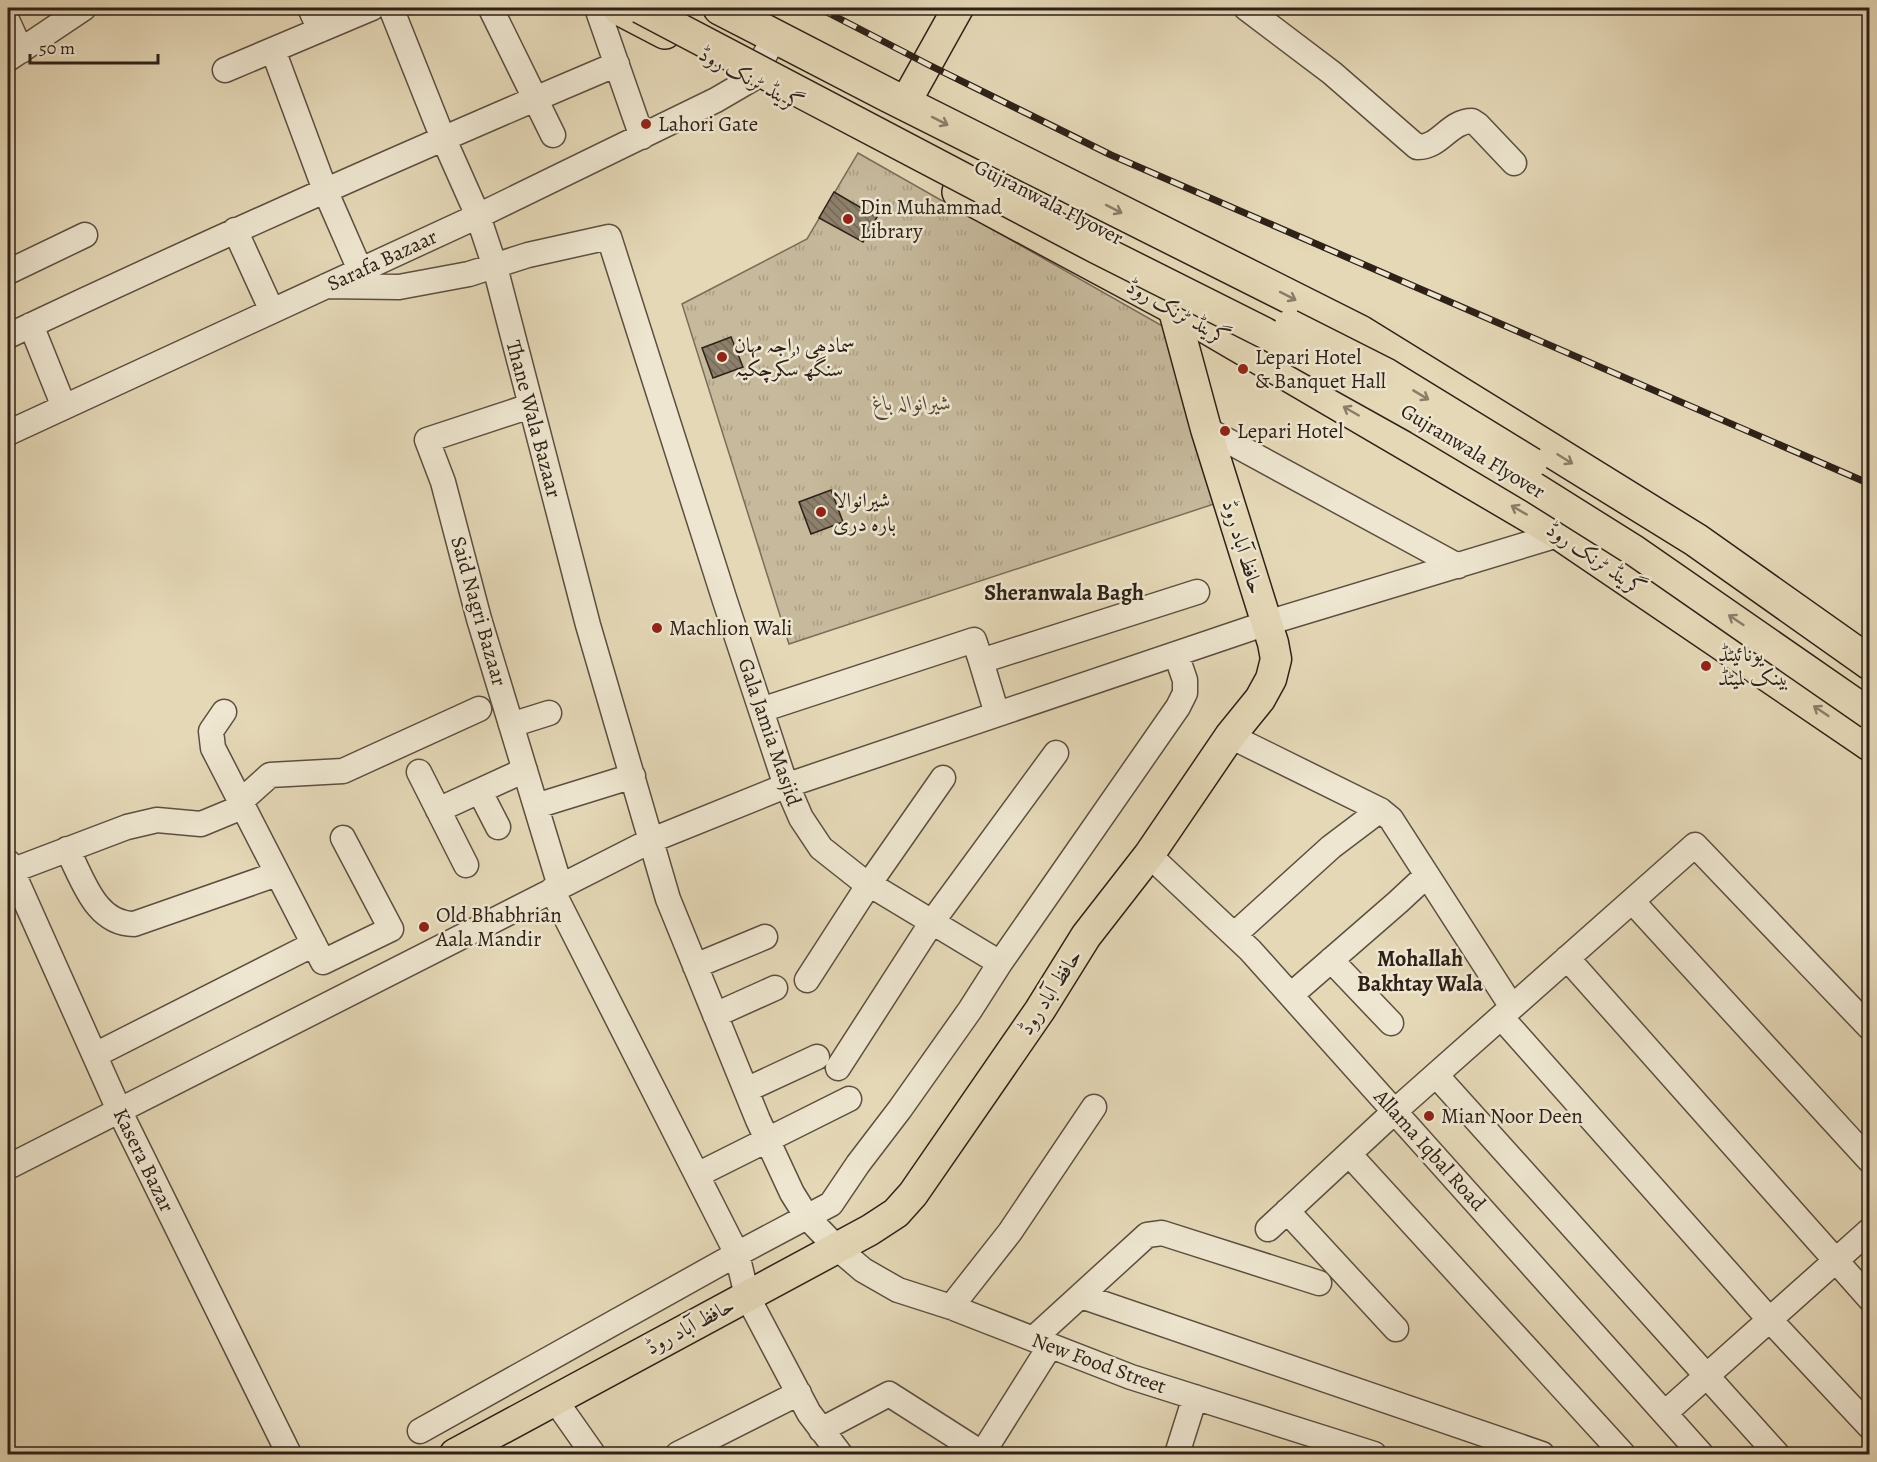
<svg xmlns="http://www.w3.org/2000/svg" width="1877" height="1462" viewBox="0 0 1877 1462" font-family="Alegreya,Amiri,serif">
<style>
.grass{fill:url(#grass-tufts);stroke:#7a6d5a;stroke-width:1.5}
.building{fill:url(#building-back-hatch);stroke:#2e2118;stroke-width:1.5}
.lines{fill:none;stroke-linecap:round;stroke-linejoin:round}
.minor-casing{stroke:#5c4f40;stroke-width:27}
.major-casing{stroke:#2e2118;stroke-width:33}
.highway-casing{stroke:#2e2118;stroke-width:36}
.minor{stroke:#eee6d0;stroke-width:24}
.major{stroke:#e5d8b7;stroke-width:30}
.highway{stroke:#e5d8b7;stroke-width:33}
.rail-casing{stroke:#2e2118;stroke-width:7}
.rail{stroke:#eee6d0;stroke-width:4.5;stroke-dasharray:14;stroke-linecap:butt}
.major-bridge-casing{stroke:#2e2118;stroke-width:33;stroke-linecap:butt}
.major-bridge{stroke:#e5d8b7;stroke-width:30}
.oneway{stroke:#8a7c68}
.poi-dot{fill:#8f2418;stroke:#eee6d0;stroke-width:2}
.labels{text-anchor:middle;stroke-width:5;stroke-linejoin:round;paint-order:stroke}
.street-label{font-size:21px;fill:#2e2118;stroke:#eee6d0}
.poi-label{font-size:21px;fill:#2e2118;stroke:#eee6d0;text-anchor:start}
.park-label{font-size:21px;font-style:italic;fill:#544739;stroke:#eee6d0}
.neighbourhood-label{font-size:22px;font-weight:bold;fill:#2e2118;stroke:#eee6d0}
</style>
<defs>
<pattern id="grass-tufts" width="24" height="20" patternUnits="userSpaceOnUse" patternTransform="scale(1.5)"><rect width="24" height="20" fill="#c6b99c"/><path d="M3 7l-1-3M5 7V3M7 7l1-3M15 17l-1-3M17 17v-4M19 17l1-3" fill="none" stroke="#aa9f86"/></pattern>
<pattern id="building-back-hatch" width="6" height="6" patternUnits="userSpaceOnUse" patternTransform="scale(1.5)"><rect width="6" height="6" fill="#8d806b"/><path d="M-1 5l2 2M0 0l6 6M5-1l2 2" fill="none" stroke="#746857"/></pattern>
</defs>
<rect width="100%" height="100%" fill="#e5d8b7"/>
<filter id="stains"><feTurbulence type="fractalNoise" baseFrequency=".00333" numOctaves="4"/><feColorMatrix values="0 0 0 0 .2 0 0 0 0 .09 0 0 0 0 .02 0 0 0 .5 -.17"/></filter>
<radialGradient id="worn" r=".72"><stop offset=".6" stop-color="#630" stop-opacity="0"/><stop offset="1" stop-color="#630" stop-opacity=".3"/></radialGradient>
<path class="grass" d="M858 153 1166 328 1217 503 789 644 682 304 807 239Z"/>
<path class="building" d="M834 192 877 217 863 242 819 218Z
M731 337 743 367 713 378 702 348Z
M831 490 843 522 811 534 799 502Z"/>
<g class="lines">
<g class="minor-casing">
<path id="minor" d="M310 8 320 30
M391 8 438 126 478 216 495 267 588 625 668 899 758 1120 792 1193 807 1217 836 1247 863 1270 898 1290 951 1307 1131 1377 1374 1454
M597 8 642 137
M1246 8 1332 73 1417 147C1440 148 1449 121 1472 121L1478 125 1514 163
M491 9 553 135
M8 22 21 51
M273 50 325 190 360 270
M8 59 84 8
M225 70 372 8
M235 230 272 311
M8 272 85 235
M326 286 399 287 469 274 528 255 609 237 725 601 782 774 801 818 821 848 859 878 1000 963
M31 325 64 407
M8 336C209 241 412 151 617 64
M530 406 427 440 443 482 479 619 560 886
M1206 429 1458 566
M8 433 478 216 716 100 752 79 775 36
M981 661 997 714
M761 710 974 640 981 661 1197 592
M224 712 211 731 213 748 323 962 391 929 343 838
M511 725 549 713
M1230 736 1380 810 1391 819 1512 1007
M419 772 466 865
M480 792 498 827
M240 802 270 775 343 771 479 709
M536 806 633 776
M438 810 525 770
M67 849C83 879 95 924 134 924L277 874
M1149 855 1250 950 1701 1454
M8 862 119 1110 289 1454
M11 871 127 827 157 820 201 824 242 807
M552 890 737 1254 747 1296 809 1413 840 1454
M1632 901 1870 1161
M1235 934 1331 847 1380 810
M1567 958 1870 1299
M1331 960 1391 1023
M695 966 765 937
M807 980 869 884 943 778
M1291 995 1398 902 1427 875
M715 1015 775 988
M1501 1017 1769 1319 1870 1427
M95 1055 314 944
M838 1068 932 922 1056 753
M1436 1075 1777 1454
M746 1090 817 1057
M1349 1154 1623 1454
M8 1167 652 840 788 785 1267 623 1561 534
M697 1175 849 1099
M1287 1211 1396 1329
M1268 1229 1395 1111 1695 845 1870 1028
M1081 1296 1542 1454
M951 1307 1010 1232 1094 1107
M1033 1339 1147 1235 1162 1233 1319 1283
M555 1400 593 1454
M1665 1413 1870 1230
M821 1430 889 1394 983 1454
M420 1431 737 1254 831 1204 858 1164 900 1109 970 1010 1000 963 1178 707 1185 693V680L1176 654
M678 1454 799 1393
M982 1454 1050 1346
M1177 1454 1195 1397"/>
</g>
<g class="major-casing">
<path id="major" d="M905 103 958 8
M455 1454 870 1230 896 1213 913 1194 1040 1010 1086 936 1149 855 1230 736 1260 699 1271 679 1276 659 1273 643 1206 429 1173 307"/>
</g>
<g class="highway-casing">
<path id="highway" d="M619 8 665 32
M720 8 888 95 1360 332 1696 540 1870 663
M959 192 1173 307 1561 534 1870 744"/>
</g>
<use href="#minor" class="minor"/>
<use href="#major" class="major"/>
<use href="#highway" class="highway"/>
<g class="rail-casing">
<path id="rail" d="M819 8 927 64 1111 155 1870 484"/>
</g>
<use href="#rail" class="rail"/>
<g class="major-bridge-casing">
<path id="major-bridge" d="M640 8 1098 249 1265 333 1419 419 1533 487 1635 551 1870 714
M1290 325 1387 374 1532 463"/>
</g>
<use href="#major-bridge" class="major-bridge"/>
</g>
<defs><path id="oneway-shaft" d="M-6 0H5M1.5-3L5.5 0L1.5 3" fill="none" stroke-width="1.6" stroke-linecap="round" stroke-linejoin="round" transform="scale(1.5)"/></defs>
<g class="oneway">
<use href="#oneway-shaft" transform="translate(940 121) rotate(27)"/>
<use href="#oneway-shaft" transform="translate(1114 209) rotate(27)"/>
<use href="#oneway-shaft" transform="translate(1288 296) rotate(27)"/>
<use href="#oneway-shaft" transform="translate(1421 395) rotate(31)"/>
<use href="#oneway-shaft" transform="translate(1351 411) rotate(-150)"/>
<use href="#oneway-shaft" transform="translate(1565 459) rotate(32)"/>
<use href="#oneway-shaft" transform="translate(1519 510) rotate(-150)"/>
<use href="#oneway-shaft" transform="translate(1736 620) rotate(-146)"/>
<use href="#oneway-shaft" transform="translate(1821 711) rotate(-146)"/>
</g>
<g class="poi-dot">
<circle cx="646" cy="124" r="6"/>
<circle cx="848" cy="219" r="6"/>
<circle cx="722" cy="357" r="6"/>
<circle cx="1243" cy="369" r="6"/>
<circle cx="1225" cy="431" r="6"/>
<circle cx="821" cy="512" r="6"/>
<circle cx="657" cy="628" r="6"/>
<circle cx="1706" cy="666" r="6"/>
<circle cx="424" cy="927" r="6"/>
<circle cx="1429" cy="1116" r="6"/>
</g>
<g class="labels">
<g class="street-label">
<text transform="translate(751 79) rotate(28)" y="7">گرینڈ ٹرنک روڈ</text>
<text transform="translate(1049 202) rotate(27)" y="7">Gujranwala Flyover</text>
<text transform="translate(382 260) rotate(-25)" y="7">Sarafa Bazaar</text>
<text transform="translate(1178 312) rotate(29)" y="7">گرینڈ ٹرنک روڈ</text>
<text transform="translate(534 419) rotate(75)" y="7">Thane Wala Bazaar</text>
<text transform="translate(1473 451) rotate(31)" y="7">Gujranwala Flyover</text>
<text transform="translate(1243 547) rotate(73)" y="7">حافظ آباد روڈ</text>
<text transform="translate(1596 559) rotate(34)" y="7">گرینڈ ٹرنک روڈ</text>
<text transform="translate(479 611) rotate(74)" y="7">Said Nagri Bazaar</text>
<text transform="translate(770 732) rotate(71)" y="7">Gala Jamia Masjid</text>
<text transform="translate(1050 992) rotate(-57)" y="7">حافظ آباد روڈ</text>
<text transform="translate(1430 1150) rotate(48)" y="7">Allama Iqbal Road</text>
<text transform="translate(144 1160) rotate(64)" y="7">Kasera Bazar</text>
<text transform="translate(690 1326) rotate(-28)" y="7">حافظ آباد روڈ</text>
<text transform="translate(1099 1363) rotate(20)" y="7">New Food Street</text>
</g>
<g class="poi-label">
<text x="658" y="131">Lahori Gate</text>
<text x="860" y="214">Din Muhammad<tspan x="860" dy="24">Library</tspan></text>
<text x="734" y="352">سمادھی راجہ مہان<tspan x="734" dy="24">سنگھ سُکرچکیہ</tspan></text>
<text x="1255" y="364">Lepari Hotel<tspan x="1255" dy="24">&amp; Banquet Hall</tspan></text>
<text x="1237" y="438">Lepari Hotel</text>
<text x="833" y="507">شیرانوالا<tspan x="833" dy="24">بارہ دری</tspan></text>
<text x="669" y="635">Machlion Wali</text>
<text x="1718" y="661">یونائیٹڈ<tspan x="1718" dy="24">بینک لمیٹڈ</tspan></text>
<text x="436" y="922">Old Bhabhrian<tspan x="436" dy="24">Aala Mandir</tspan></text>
<text x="1441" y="1123">Mian Noor Deen</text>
</g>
<g class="park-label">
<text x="912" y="410">شیرانوالہ باغ</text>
</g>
<g class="neighbourhood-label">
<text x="1064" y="600">Sheranwala Bagh</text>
<text x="1420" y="966">Mohallah<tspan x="1420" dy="25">Bakhtay Wala</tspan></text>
</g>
</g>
<rect width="1877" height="1462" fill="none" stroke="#e5d8b7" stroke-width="30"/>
<rect x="9" y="9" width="1859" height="1444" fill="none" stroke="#2e2118" stroke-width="3"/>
<rect x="15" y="15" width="1847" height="1432" fill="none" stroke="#2e2118" stroke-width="1.5"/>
<path d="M30 54v9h128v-9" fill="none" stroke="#2e2118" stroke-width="3"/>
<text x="39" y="54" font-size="18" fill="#2e2118" stroke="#eee6d0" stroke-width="4.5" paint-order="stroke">50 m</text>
<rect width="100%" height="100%" filter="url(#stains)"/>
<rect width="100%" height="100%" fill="url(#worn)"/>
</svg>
